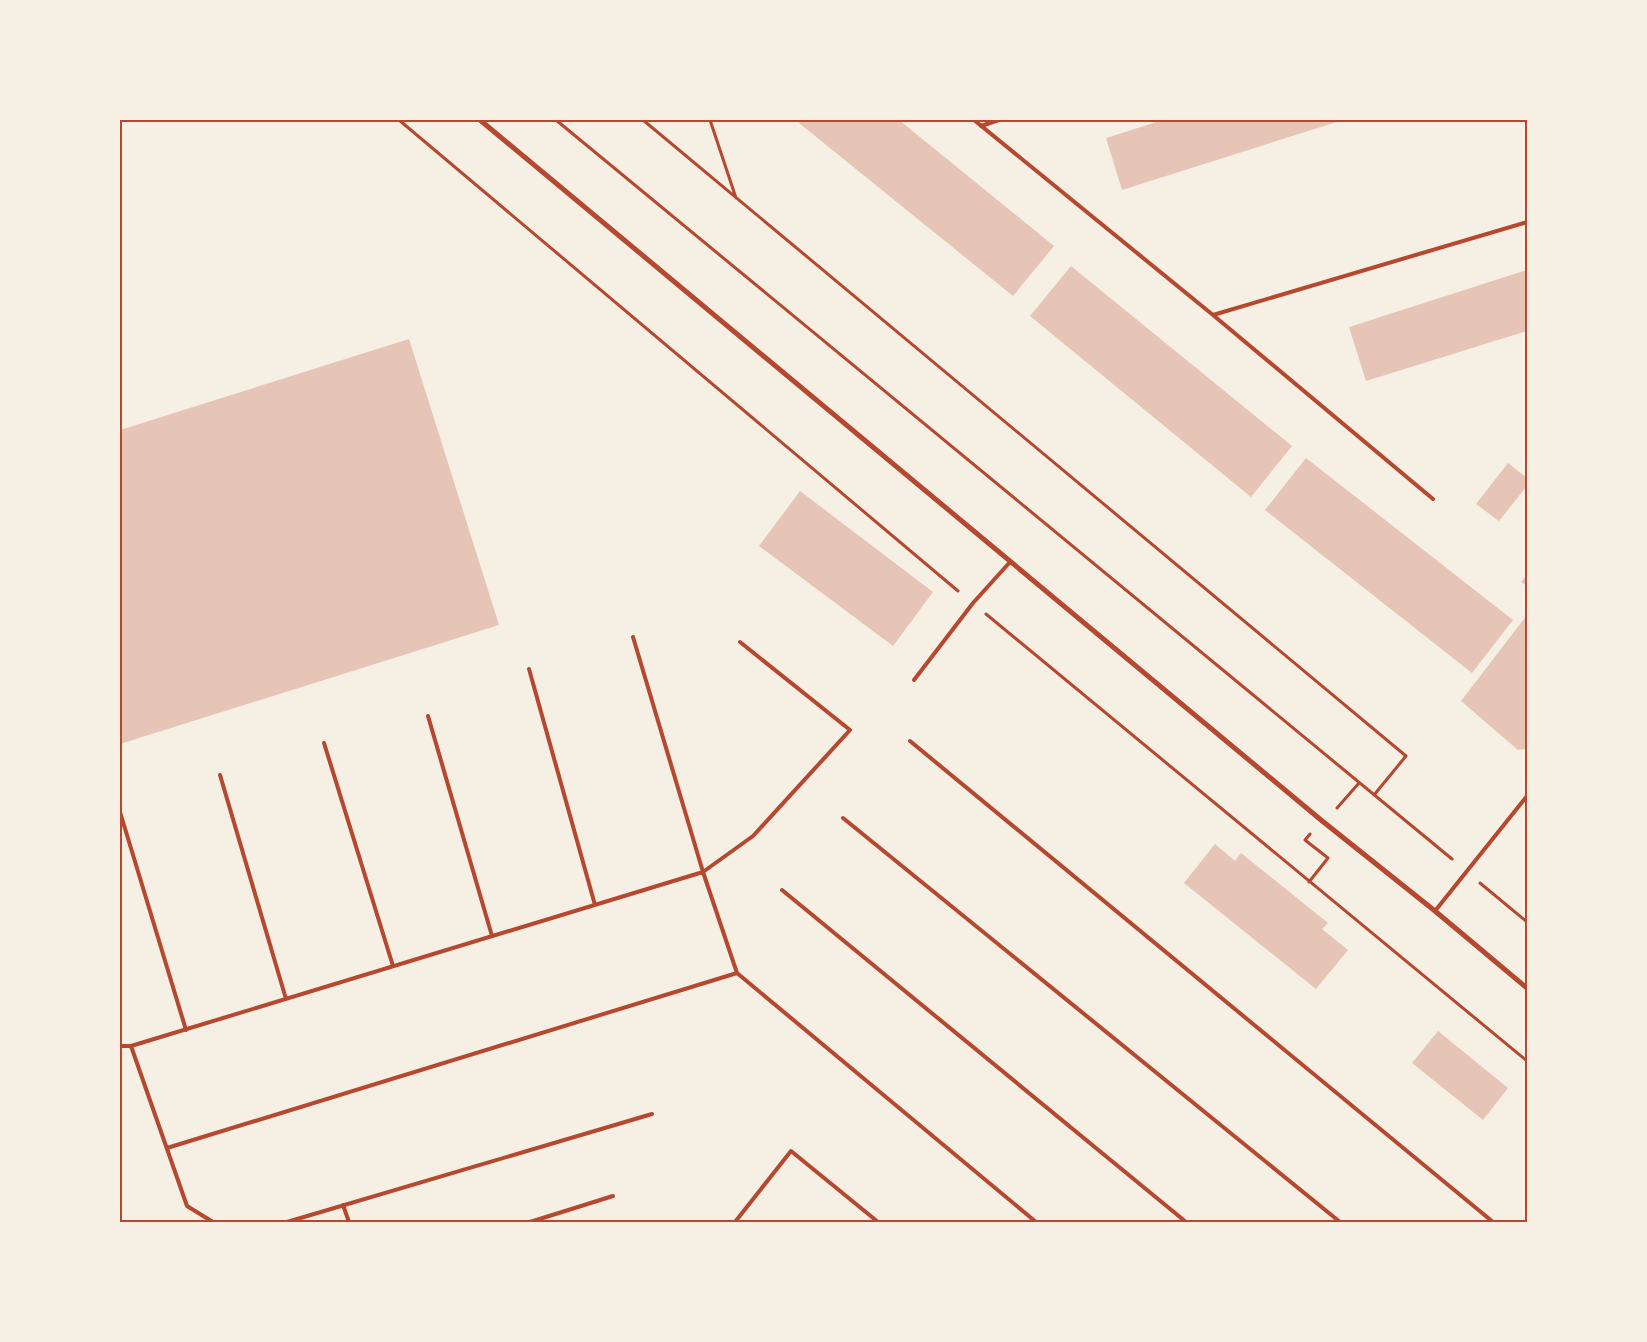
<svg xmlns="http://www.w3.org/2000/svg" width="1647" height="1342" viewBox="0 0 1647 1342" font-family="Mulish,sans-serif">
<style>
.building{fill:#e6c5b7}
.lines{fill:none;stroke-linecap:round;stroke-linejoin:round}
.path{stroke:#b5482f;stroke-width:3}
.service{stroke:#b5482f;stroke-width:4}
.minor{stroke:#b5482f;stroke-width:5}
.neatline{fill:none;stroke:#b5482f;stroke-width:2}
</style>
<rect width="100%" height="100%" fill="#f6efe4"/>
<path class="building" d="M801 120H899L1054 246 1013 296 799 123Z
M1163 120H1343L1122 190 1106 138Z
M1071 266 1292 446 1251 497 1030 316Z
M1527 270V331L1366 381 1349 327Z
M409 339 499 625 120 744V430Z
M1306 458 1513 620 1472 673 1265 510Z
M1508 463 1527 478V486L1499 521 1476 504Z
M800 491 933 592 893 646 759 546Z
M1527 575V586L1521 582Z
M1527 615V749L1518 750 1461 701Z
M1215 844 1235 861 1241 853 1328 923 1322 929 1348 950 1316 989 1184 883Z
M1438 1031 1508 1088 1483 1120 1412 1063Z"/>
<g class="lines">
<path class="path" d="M399 120 958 591
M556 120 1452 859
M643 120 1406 756 1374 795
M710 120 736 198
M986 614 1527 1061
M1337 808 1359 783
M1309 882 1328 858 1305 840 1310 834
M1480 883 1527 922"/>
<path class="service" d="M974 120 1213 315 1433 499
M981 126 999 120
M1213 315 1527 222
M633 637 703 872 737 973 1036 1222
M529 669 595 905
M914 680 973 603 1010 562
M428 716 492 936
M910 741 1493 1222
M324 743 393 966
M220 775 286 999
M120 812 186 1030
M843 818 1340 1222
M782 890 1186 1222
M1435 911 1527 796
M120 1046H131L703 872 753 836 850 730 740 642
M131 1046 187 1206 213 1222
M167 1148 737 973
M343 1205 349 1222
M287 1222 652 1114
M530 1222 613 1196
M735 1222 791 1151 878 1222"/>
<path class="minor" d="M480 120 1321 820 1435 911 1527 988"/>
</g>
<rect width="1647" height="1342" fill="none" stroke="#f6efe4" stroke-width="242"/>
<rect x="121" y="121" width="1405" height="1100" class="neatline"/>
</svg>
